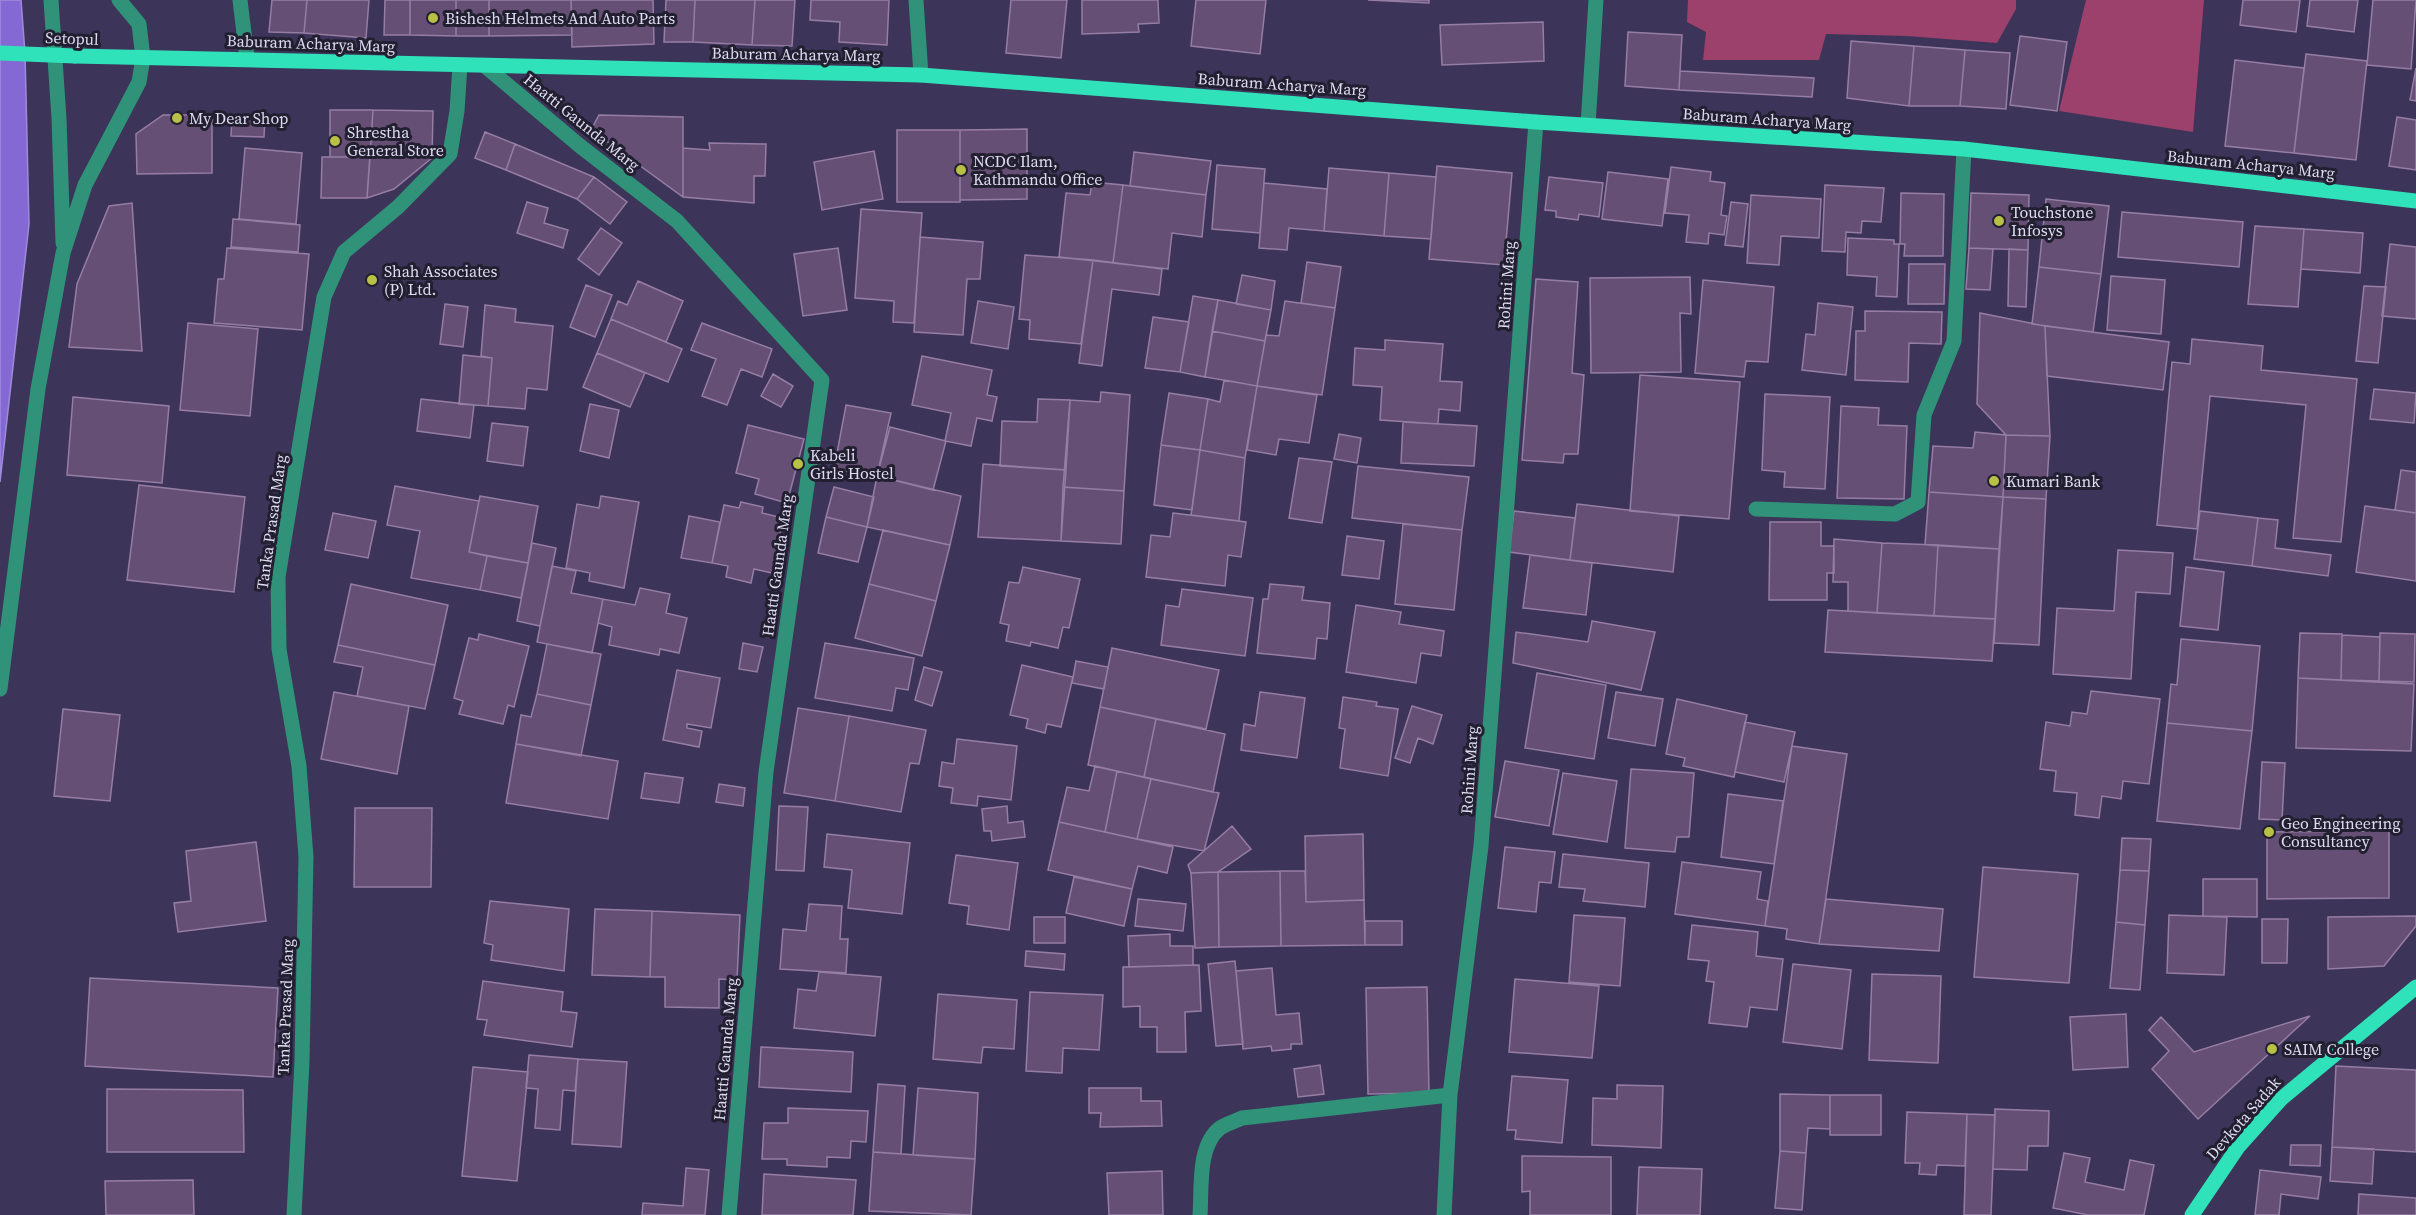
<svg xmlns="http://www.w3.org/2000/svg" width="2416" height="1215" viewBox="0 0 2416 1215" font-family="'Source Serif 4',serif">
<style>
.green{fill:#9b416c}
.water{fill:#8469d4;stroke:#9f8bdd;stroke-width:1.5}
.building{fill:#664f74;stroke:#967da4;stroke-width:1.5}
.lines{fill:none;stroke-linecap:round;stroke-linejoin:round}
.minor{stroke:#309279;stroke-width:15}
.major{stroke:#2fe2b9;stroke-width:15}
.major-bridge{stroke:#2fe2b9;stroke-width:15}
.poi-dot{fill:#b9c046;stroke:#221f30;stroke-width:2}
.labels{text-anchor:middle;stroke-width:6;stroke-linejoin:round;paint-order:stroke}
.poi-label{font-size:16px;fill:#dedbf2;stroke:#221f30;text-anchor:start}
.street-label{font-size:16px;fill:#dedbf2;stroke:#221f30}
</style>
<rect width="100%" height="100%" fill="#3c3459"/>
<path class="green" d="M1688 0H2016V9L1997 43 1907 36 1826 34 1819 60H1703L1706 32 1687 22Z
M2086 0H2204L2193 132 2059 111Z"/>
<path class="water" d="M0 0H21L25 53 29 224 0 482Z"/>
<path class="building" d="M272 0H307L304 33 269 32Z
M307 0H369L366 38 304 33Z
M385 0H410V35H384Z
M410 0H456V36L410 35Z
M456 0H489V36H456Z
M489 0H571L572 35 489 36Z
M571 0H653L654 44 572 47Z
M666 0H695L693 42H664Z
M695 0H755L752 45 693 42Z
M755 0H795L792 46 752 45Z
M811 0H889L887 45 839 42 840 22 810 20Z
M1011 0H1067L1061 58 1006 53Z
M1082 0H1158L1159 23 1138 24 1139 32 1082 34Z
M1196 0H1266L1260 54 1191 46Z
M1368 0H1429V3Z
M2243 0H2300L2296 32 2240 25Z
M2310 0H2358L2354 32 2307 26Z
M2373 0H2416L2411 69 2367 65Z
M1543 22 1544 61 1442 65 1440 25Z
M1628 32 1682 35 1679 90 1625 86Z
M2020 36 2067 42 2057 111 2010 105Z
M1851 41 1914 46 1909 106 1847 98Z
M1914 46 1965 50 1960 106H1909Z
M1965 50 2010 53 2006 109 1960 106Z
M2306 54 2367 61 2356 160 2294 153Z
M2235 60 2304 68 2294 153 2225 146Z
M2416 68V101L2410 100Z
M1680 71 1814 78 1812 97 1679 90Z
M330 110H373L370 157H330Z
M373 110 433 111 432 158 394 189 367 198Z
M163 115H212V173L137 174 136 134Z
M232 115 265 116 264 137 231 136Z
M599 115 683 117V197L591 130Z
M2397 117 2416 120V170L2389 166Z
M1027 129V199L960 200V130Z
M897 130H960V202H897Z
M485 132 515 144 506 170 475 158Z
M709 143 766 144 765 176H754V203L683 197V148L710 150Z
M515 144 594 177 577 199 506 170Z
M245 148 302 153 296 224 239 219Z
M874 151 883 199 822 210 814 162Z
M1134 152 1211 161 1206 195 1130 186Z
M322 157H370L367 198H321Z
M1217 165 1265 169 1260 233 1212 229Z
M1437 166 1512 173 1504 265 1429 259Z
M1671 167 1711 172 1710 181 1725 183 1721 215 1727 216 1724 235 1709 233 1708 244 1686 242 1689 215 1665 213Z
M1329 168 1389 173 1384 236 1324 231Z
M1608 172 1668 179 1662 226 1602 219Z
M1389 173 1436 177 1431 239 1384 236Z
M594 177 627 202 610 224 577 199Z
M1549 177 1603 183 1599 217 1579 214 1578 220 1556 217V211L1545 210Z
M1092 182 1123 185 1113 263 1059 257 1066 193 1090 195Z
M1264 183 1327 189 1324 231 1289 228 1287 250 1259 248Z
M1123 185 1206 195 1202 237 1172 233 1168 269 1113 263Z
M1825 185 1884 188 1881 222 1862 221 1861 233 1846 232 1845 252 1822 251Z
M1901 193 1944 194 1943 256H1904L1905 244H1900Z
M1971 193 2029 195 2028 250 1969 248Z
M1751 195 1821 199 1819 238 1781 236 1779 265 1747 263Z
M2046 199 2109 206 2101 274 2039 267Z
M527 202 548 208 544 223 568 230 563 248 517 233Z
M1731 202 1748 204 1743 247 1725 245Z
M132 203 142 351 69 347 77 284 109 206Z
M861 209 922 213 914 323 893 322 894 301 855 298Z
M2122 212 2243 222 2239 267 2118 257Z
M233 219 300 225 298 252 231 247Z
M2255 226 2304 229 2298 307 2248 304Z
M601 228 622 243 599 275 578 259Z
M2304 229 2363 233 2360 273 2301 269Z
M920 237 983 242 980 279H967L963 335 914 332Z
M1848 238 1894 240V244H1899L1897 297 1876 296 1877 277 1847 275Z
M2390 244 2416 247V319L2382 316Z
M227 248 309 254 302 330 214 323 218 279H224Z
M838 248 847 310 803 316 794 254Z
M1969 248 1993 249 1990 290 1966 289Z
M2009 249 2028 250 2026 307 2008 306Z
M1025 255 1093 260 1081 344 1029 339 1030 320 1019 319Z
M1093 260 1162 269 1159 295 1112 289 1102 366 1079 363Z
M1307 262 1341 267 1335 308 1301 303Z
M1909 264H1945L1944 304H1908Z
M2039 267 2101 274 2093 332 2032 324Z
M1242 275 1275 281 1271 310 1236 304Z
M2111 276 2165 280 2161 334 2107 330Z
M1690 277 1691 314 1680 313 1681 372 1591 373 1590 278Z
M1536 279 1578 282 1572 373 1584 375 1578 454H1564L1563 463 1522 460Z
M1703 280 1774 287 1768 362 1746 361 1744 377 1695 373Z
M638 281 683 301 666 342 611 319 618 301 627 305Z
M586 285 612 295 595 337 570 327Z
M2364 286 2386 287 2378 363 2356 361Z
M1193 296 1218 300 1205 377 1180 372Z
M1218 300 1271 310 1265 341 1212 331Z
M978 301 1014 307 1008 349 971 343Z
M1285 301 1335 308 1322 395 1257 386 1266 335 1279 336Z
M1818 303 1853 307 1846 375 1802 370 1806 334 1815 335Z
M445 304 468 307 463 347 440 344Z
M485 305 516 309 515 322 553 326 547 390 527 388 525 409 488 406 492 358 481 356Z
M1865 311 1942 312 1941 344 1909 343 1908 382 1855 380 1856 331H1865Z
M1980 313 2045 326 2050 436 2006 435 1977 404Z
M1153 317 1189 322 1180 372 1145 368Z
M611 319 682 349 668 382 597 353Z
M188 323 258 329 250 416 180 410Z
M702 323 772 349 762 377 741 369 727 405 702 396 716 359 691 350Z
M2045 326 2169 342 2163 390 2047 376Z
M1212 331 1265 341 1257 386 1205 377Z
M2192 339 2263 346 2261 370 2357 379 2341 542 2293 538 2306 405 2210 396 2197 529 2157 525 2172 362 2190 364Z
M1385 340 1443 344 1440 381 1462 382 1460 411 1439 409 1438 424 1380 420 1382 387 1353 385 1355 348 1385 350Z
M597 353 645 373 630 407 583 387Z
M463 355 492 358 488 406 459 404Z
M922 356 992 370 987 395 997 397 992 421 977 418 971 446 945 441 951 413 912 405Z
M773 374 793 386 781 407 761 396Z
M1640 375 1740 382 1729 519 1630 511Z
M1224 380 1257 386 1245 458 1200 450 1208 399 1220 402Z
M1257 386 1317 395 1309 443 1279 439 1276 455 1247 450Z
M2374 389 2416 393 2414 423 2370 419Z
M1101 392 1130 395 1124 491 1063 487 1070 400 1100 402Z
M1169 393 1208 399 1200 450 1161 445Z
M1765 394 1830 397 1825 489 1784 487 1785 472 1762 470Z
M73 397 169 406 162 483 67 475Z
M421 399 474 405 470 438 417 431Z
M1038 399 1070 400 1066 470 1000 466 1002 421 1037 422Z
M590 404 619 410 609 458 580 451Z
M846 405 891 413 877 476 834 469Z
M1841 406 1879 408 1878 425 1907 426 1904 499 1837 498Z
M1403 422 1477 426 1474 466 1401 463Z
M492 423 528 427 523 466 487 461Z
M748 425 804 439 787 503 755 494 759 479 736 473Z
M890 427 946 441 933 490 877 476Z
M1975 432 2006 435 2003 497 1929 492 1933 446 1973 448Z
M1339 434 1361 438 1357 463 1334 459Z
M2006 435 2050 436 2046 499 2003 497Z
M1161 445 1200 450 1192 510 1154 505Z
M1200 450 1245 458 1239 521 1191 515Z
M1299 458 1332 462 1322 523 1289 518Z
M983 464 1066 470 1061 541 978 537Z
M1358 466 1469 477 1462 530 1352 518Z
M2401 470 2416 472V513L2395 510Z
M877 476 961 496 950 545 867 527Z
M139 485 245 497 234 592 127 580Z
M395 486 479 501 469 552 487 556 480 590 411 578 420 531 387 525Z
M834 487 874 497 867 527 826 517Z
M1063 487 1124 491 1121 544 1061 541Z
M1929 492 2003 497 1999 549 1925 545Z
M480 496 538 506 528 563 469 552Z
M601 496 639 502 624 588 589 581 590 573 566 568 577 504 599 508Z
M2003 497 2046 499 2039 645 1994 643Z
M741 502 763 507 762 513 783 518 772 573 754 569 751 583 726 577 728 566 712 563 724 505 739 508Z
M1577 504 1679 516 1673 572 1570 560Z
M2365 506 2416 513V581L2356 572Z
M1514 511 1575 518 1570 560 1509 552Z
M2200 511 2258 518 2252 566 2194 559Z
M333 513 376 521 368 558 325 550Z
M1173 513 1246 522 1241 557 1228 555 1225 586 1146 577 1151 535 1170 537Z
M689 516 720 522 712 563 681 558Z
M826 517 867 527 858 562 818 553Z
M2258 518 2278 520 2275 548 2331 555 2328 576 2252 566Z
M1770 522H1821V546H1834V573H1827V600H1769Z
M1403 524 1462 530 1454 610 1395 604Z
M883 530 950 545 936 601 869 584Z
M1347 536 1384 541 1379 579 1342 575Z
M1834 539 1882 543 1877 613 1848 611V582H1833Z
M532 543 556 548 540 626 517 621Z
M1882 543 1938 545 1934 616 1877 613Z
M1938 545 1999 549 1995 619 1934 616Z
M2118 550 2173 553 2170 594 2136 592 2131 679 2053 674 2057 608 2114 611Z
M1530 555 1592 563 1586 615 1523 608Z
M487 556 528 563 521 598 480 590Z
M552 566 576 571 571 593 603 599 592 653 537 642Z
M1023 567 1080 579 1069 628 1063 627 1058 648 1031 642 1030 646 1006 641 1009 625 1000 623 1009 582 1019 583Z
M2186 567 2224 572 2218 630 2180 626Z
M351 584 448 605 435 665 338 645Z
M869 584 936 601 922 656 855 638Z
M1270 584 1304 587 1302 600 1330 603 1327 639 1317 638 1315 659 1257 653 1263 599H1268Z
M640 588 670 594 666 613 687 618 679 653 660 649 659 655 609 645 612 627 598 623 603 599 635 605Z
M1182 589 1253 598 1245 656 1161 645 1166 605 1179 607Z
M1356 605 1401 612 1399 624 1444 631 1441 656 1421 653 1416 683 1346 672Z
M1828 610 1995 619 1992 661 1825 652Z
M1592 621 1655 632 1641 690 1513 663 1516 632 1588 642Z
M2300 633 2342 634 2341 680 2298 678Z
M2380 633 2415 634 2414 682 2379 681Z
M479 634 529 646 514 707 508 705 503 724 459 714 463 701 454 698 469 638 478 640Z
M2342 635 2380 637 2379 681 2341 680Z
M2181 639 2260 646 2252 731 2167 723 2171 684 2177 685Z
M743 643 763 647 757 672 739 669Z
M825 643 914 658 908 690 896 688 892 711 815 698Z
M547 644 601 654 591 705 537 694Z
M338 645 435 665 425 709 357 696 363 667 334 662Z
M1112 648 1219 670 1206 729 1100 707Z
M1076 661 1108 667 1104 689 1072 683Z
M1022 665 1073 677 1061 727 1047 724 1045 733 1026 728 1028 719 1010 715Z
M924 667 942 672 932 706 915 700Z
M677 670 720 678 711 728 687 724V728L702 731 699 747 663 740Z
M1537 673 1606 685 1594 759 1525 748Z
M2298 678 2414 684 2411 751 2296 748Z
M2091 691 2160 699 2149 784 2123 781 2121 799 2102 796 2099 818 2075 815 2077 793 2054 791 2056 771 2040 769 2046 722 2070 726 2072 712 2087 714Z
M334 692 409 706 397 774 321 759Z
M1260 692 1305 698 1297 758 1241 750 1244 724 1255 726Z
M1616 692 1663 699 1655 746 1608 738Z
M537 694 591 705 581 756 516 744 521 715 531 717Z
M1343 697 1377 702 1376 706 1398 709 1388 776 1340 768 1345 729 1339 728Z
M1677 699 1747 715 1734 777 1683 766 1685 758 1666 754Z
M1412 706 1442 715 1433 744 1418 738 1410 763 1395 758Z
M1100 707 1156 719 1144 777 1088 765Z
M798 708 849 716 835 801 784 793Z
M63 709 120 715 110 801 54 796Z
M849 716 926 730 919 764 910 763 901 812 835 801Z
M1156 719 1225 734 1213 792 1144 777Z
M1745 722 1795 732 1784 782 1735 772Z
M2167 723 2252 731 2240 829 2157 821Z
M957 739 1017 746 1011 800 978 796 977 806 951 803 953 788 939 786 942 762 954 764Z
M516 744 618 761 608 819 506 803Z
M1792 746 1847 754 1819 944 1786 939 1787 929 1765 926Z
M1505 761 1559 770 1549 826 1495 817Z
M2262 762 2285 763 2282 820 2259 819Z
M1095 766 1117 771 1105 832 1059 822 1067 787 1089 791Z
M1631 769 1694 773 1689 837H1677L1675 852 1625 848Z
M1117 771 1151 779 1137 839 1105 832Z
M645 773 683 778 679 803 641 798Z
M1563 773 1617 781 1607 842 1553 834Z
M1151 779 1219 793 1204 851 1137 839Z
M719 784 745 788 743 806 716 802Z
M1728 794 1783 801 1774 864 1721 857Z
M779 806 808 807 804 871 776 870Z
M1007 806 1008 823 1023 821 1025 837 992 841 991 831H984L982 809Z
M355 808H432L431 887H354Z
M1059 822 1173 847 1167 873 1138 866 1132 889 1048 870Z
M1232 826 1251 849 1218 872 1191 873 1188 865Z
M2389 831V898L2267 899V832Z
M827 834 910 843 902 914 848 908 852 870 824 867Z
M1363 834 1364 900 1306 902 1305 836Z
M2122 838 2151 839 2149 871 2120 870Z
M256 842 266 921 178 932 174 903 191 901 186 851Z
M1505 847 1555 852 1551 883 1539 882 1536 912 1498 908Z
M1563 854 1649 863 1645 907 1583 901 1585 889 1559 887Z
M956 855 1018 863 1009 930 967 924 969 906 949 903Z
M1682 862 1761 872 1757 899 1768 901 1765 926 1675 914Z
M1983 867 2078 874 2069 983 1974 977Z
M2120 870 2149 871 2145 925 2116 922Z
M1280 871H1305L1306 902 1364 900 1365 945 1281 946Z
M1280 871 1281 946 1219 947 1218 872Z
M1218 872 1219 947 1195 948 1191 873Z
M1074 877 1132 889 1124 926 1066 913Z
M2203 879H2257V917L2203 916Z
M1138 899 1186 904 1183 931 1135 926Z
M1826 899 1943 909 1939 951 1819 944Z
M490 901 569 909 564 971 491 960 493 945 484 943Z
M809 904 842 906 840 939H848L846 973 780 969 783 929 806 931Z
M595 909 652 911 650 977 592 975Z
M652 911 740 915 737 980 719 979V1008L665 1007V977H650Z
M1574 915 1625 918 1620 986 1569 982Z
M2169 915 2227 917 2224 975 2167 973Z
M2416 916V926L2384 966 2328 969V917Z
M1034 917H1065V943H1034Z
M2262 919H2288L2287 963H2262Z
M1365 921H1402V945H1365Z
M2116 922 2145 925 2140 990 2110 988Z
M1692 925 1758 932 1756 956 1783 959 1777 1010 1750 1007 1747 1027 1709 1023 1714 982 1706 981 1709 961 1688 959Z
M1170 934V946H1193V965L1129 967 1128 936Z
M1026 951 1065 954 1064 970 1025 966Z
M1235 961 1243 1044 1216 1046 1208 964Z
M1793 964 1851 970 1842 1049 1783 1042Z
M1199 965 1201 1011 1185 1012 1186 1052H1157V1027H1140V1006L1123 1007V967Z
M1272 968 1276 1015 1299 1013 1302 1044H1291V1049L1272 1051 1271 1046 1243 1049 1236 971Z
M819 972 881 977 875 1036 794 1028 798 989 816 991Z
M1872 974 1941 976 1938 1063 1869 1060Z
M90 978 278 988 273 1077 85 1066Z
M1515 979 1599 986 1592 1058 1509 1052Z
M483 981 563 992 561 1011 577 1013 572 1047 484 1035 487 1020 477 1019Z
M1427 987 1429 1093 1368 1094 1366 988Z
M1030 992 1103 995 1099 1050 1063 1048 1062 1073 1026 1071Z
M938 994 1017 1000 1014 1049 983 1047 981 1063 933 1059Z
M2126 1014 2128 1067 2073 1070 2070 1017Z
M2310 1016 2198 1119 2152 1069 2169 1051 2149 1030 2161 1017 2194 1052Z
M761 1047 853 1052 851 1092 759 1087Z
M529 1055 578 1059 575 1091 563 1090 560 1130 535 1128 538 1089 526 1088Z
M578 1059 627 1062 621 1147 572 1144Z
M1320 1065 1324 1094 1298 1097 1294 1069Z
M2336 1066 2416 1070V1152L2332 1147Z
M473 1067 528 1072 517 1181 462 1176Z
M1512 1076 1568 1080 1562 1143 1515 1139 1516 1130H1507Z
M878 1084 905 1086 901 1154 873 1152Z
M1617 1085 1663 1086 1661 1148 1592 1145 1593 1098 1617 1099Z
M918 1088 978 1093 975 1159 913 1155Z
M1089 1088H1141V1101H1161L1162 1126 1100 1127 1101 1113H1089Z
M107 1089 243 1090 244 1152H107Z
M1780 1094 1830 1095V1129L1808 1128 1806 1153 1780 1151Z
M1830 1095H1881V1135H1830Z
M788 1108 868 1111 866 1142 851 1141 850 1158 827 1157V1167L787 1165V1159H762L764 1123H788Z
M1995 1109 2049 1111 2048 1146H2028L2027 1170 1993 1169Z
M1907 1112 1967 1114 1965 1166 1937 1165 1936 1175 1919 1174 1920 1163H1905Z
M1967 1114 1995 1115 1991 1215H1964Z
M2291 1145H2321L2320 1166 2290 1165Z
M2332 1147 2374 1149 2372 1184 2330 1181Z
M1780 1151 1806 1153 1802 1210 1775 1208Z
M873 1152 975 1159 971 1215 869 1211Z
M2064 1153 2090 1158 2085 1182 2124 1190 2130 1160 2154 1165 2144 1215H2088L2053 1208Z
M1522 1156 1611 1157V1215H1530V1191L1522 1192Z
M1639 1167 1702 1169 1700 1215H1637Z
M686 1168 709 1170 705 1215H642L643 1203 683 1206Z
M2260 1170 2321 1177 2318 1199 2281 1194 2279 1215H2255Z
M1162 1171 1163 1215H1109L1107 1173Z
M764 1174 856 1180 853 1215H762Z
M193 1180 194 1215H106L105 1181Z
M2359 1194 2416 1198V1215H2358Z"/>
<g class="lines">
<path class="minor" d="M51 0 59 118 63 243
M240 0 247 58
M916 0 921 75
M485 66 580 146 677 221 822 380 766 772 729 1215
M1588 125 1596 0
M1756 509 1895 514 1918 502 1924 415 1954 341 1964 149
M0 689 38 389 63 253 85 185 139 82 143 58 139 24 119 0
M294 1215 302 1062 306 857 299 766 279 649 278 577 324 297 344 252 398 207 450 154 457 111 460 65
M1200 1215C1202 1189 1197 1146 1220 1128 1226 1124 1236 1121 1242 1118L1450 1095
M1444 1215 1450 1095 1481 846 1536 122"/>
<path class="major" d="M75 56 921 75 1536 122 1964 149 2416 201
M2192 1215 2238 1147 2281 1099 2416 987"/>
<path class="major-bridge" d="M0 53 75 56"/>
</g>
<g class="poi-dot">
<circle cx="433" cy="18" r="6"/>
<circle cx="177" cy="118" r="6"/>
<circle cx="335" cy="141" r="6"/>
<circle cx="961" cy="170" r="6"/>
<circle cx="1999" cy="221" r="6"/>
<circle cx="372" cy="280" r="6"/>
<circle cx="798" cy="464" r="6"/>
<circle cx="1994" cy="481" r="6"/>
<circle cx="2269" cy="832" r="6"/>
<circle cx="2272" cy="1049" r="6"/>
</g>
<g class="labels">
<g class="poi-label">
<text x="445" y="24">Bishesh Helmets And Auto Parts</text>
<text x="189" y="124">My Dear Shop</text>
<text x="347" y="138">Shrestha<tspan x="347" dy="18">General Store</tspan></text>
<text x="973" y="167">NCDC Ilam,<tspan x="973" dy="18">Kathmandu Office</tspan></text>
<text x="2011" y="218">Touchstone<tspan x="2011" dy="18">Infosys</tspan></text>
<text x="384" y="277">Shah Associates<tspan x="384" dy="18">(P) Ltd.</tspan></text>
<text x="810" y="461">Kabeli<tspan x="810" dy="18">Girls Hostel</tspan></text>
<text x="2006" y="487">Kumari Bank</text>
<text x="2281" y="829">Geo Engineering<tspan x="2281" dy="18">Consultancy</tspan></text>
<text x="2284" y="1055">SAIM College</text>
</g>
<g class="street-label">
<text transform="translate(72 38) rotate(2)" y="6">Setopul</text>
<text transform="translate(311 43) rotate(2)" y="6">Baburam Acharya Marg</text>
<text transform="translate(796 54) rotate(1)" y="6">Baburam Acharya Marg</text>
<text transform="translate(1282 84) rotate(4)" y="6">Baburam Acharya Marg</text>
<text transform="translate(1767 119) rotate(4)" y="6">Baburam Acharya Marg</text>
<text transform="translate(582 122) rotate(39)" y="6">Haatti Gaunda Marg</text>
<text transform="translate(2251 164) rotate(6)" y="6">Baburam Acharya Marg</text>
<text transform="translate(1506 285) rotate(-86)" y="6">Rohini Marg</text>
<text transform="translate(271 522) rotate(-82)" y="6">Tanka Prasad Marg</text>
<text transform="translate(777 565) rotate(-82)" y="6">Haatti Gaunda Marg</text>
<text transform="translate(1469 770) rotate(-86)" y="6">Rohini Marg</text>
<text transform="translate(285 1007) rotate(-88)" y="6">Tanka Prasad Marg</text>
<text transform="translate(725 1049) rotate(-85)" y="6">Haatti Gaunda Marg</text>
<text transform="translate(2243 1118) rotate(-49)" y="6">Devkota Sadak</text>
</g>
</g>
</svg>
